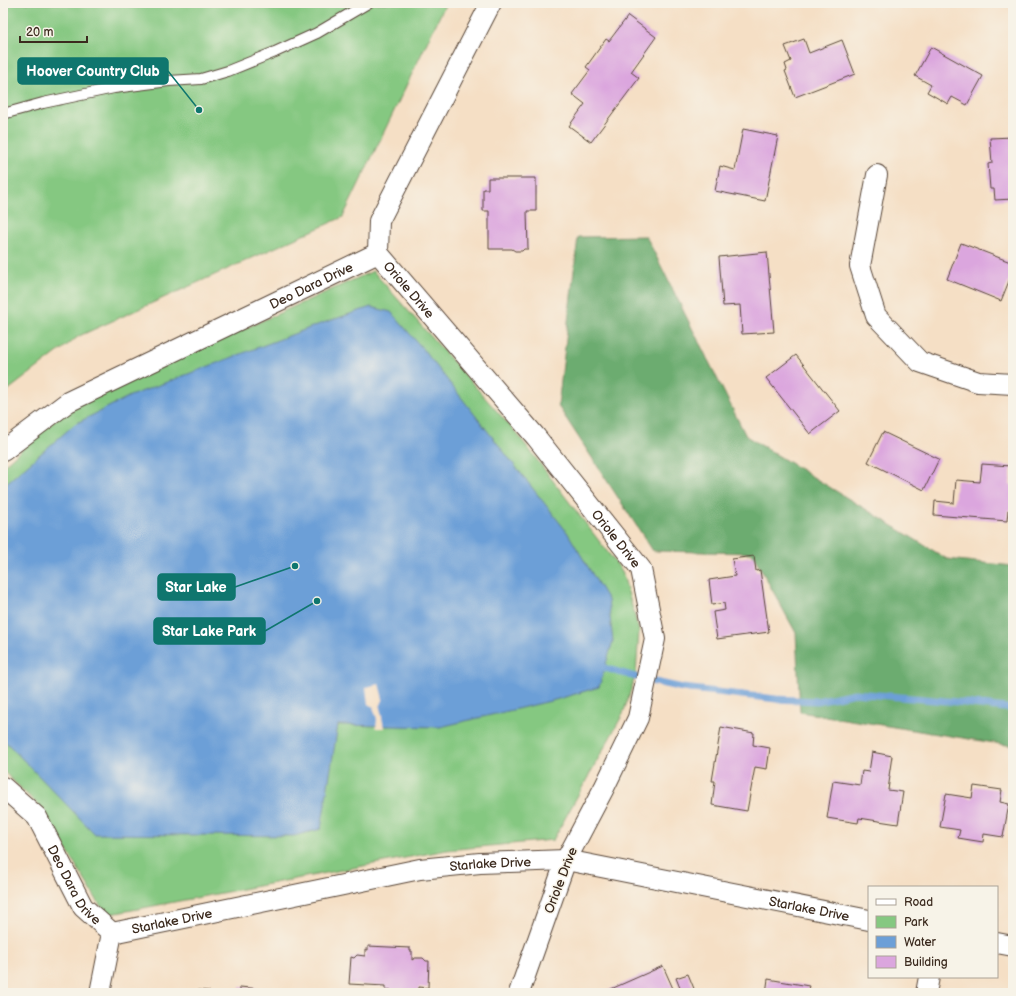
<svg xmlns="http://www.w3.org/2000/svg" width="1016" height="996" viewBox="0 0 1016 996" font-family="'Balsamiq Sans',sans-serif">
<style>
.green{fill:#85c881;stroke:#607950}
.forest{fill:#6cac6f;stroke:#546b46}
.water{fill:#6c9fd7;stroke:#54647a}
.pier{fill:#f5dfc5}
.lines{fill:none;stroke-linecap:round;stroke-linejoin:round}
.stream{stroke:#6c9fd7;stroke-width:7}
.building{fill:#dba6de}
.service-casing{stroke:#574537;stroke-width:12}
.minor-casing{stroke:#574537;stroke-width:22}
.service{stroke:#fff;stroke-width:10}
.minor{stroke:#fff;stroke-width:20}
.labels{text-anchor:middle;stroke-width:3;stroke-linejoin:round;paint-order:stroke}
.street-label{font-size:13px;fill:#3b2a1e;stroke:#f7f3e8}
.leader{fill:none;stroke:#0f766e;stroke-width:1.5}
.callout-dot{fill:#0f766e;stroke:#f7f3e8;stroke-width:1.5}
.callout{fill:#0f766e;stroke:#0f766e;stroke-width:1.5}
.callout-label{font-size:14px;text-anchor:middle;font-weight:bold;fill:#fff}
</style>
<rect width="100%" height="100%" fill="#f7f3e8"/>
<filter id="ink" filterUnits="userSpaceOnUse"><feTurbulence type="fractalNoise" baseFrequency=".025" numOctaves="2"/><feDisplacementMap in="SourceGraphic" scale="8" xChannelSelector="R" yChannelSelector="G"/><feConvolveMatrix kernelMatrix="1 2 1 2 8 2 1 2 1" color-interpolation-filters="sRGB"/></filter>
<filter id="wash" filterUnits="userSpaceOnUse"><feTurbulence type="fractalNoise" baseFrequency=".012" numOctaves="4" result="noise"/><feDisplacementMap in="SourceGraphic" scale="16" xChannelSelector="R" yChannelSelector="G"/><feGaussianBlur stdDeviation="0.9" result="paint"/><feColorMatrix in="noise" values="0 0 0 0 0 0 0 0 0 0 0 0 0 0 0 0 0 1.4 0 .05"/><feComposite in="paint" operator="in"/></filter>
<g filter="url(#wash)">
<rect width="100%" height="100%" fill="#f5dfc5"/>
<path class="green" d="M3 3H446L343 217 79 336 3 394Z
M373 271 518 435 622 571 639 631 636 674 623 714 553 840 447 850 106 915 41 808 3 771V466L70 407Z"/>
<path class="forest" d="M646 236 746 436 947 559 1013 566V746L800 712 796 633 752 553 653 551 558 406 578 237Z"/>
<path class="water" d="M371 307 391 312 423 349 567 532 608 600 613 641 599 687 555 700 440 727 338 725 321 829 294 836 95 834 3 739V486L75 424 130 396 320 324Z"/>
<path class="pier" d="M379 684 383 699 380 707 384 728H376L377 719 373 707 368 704 366 687Z"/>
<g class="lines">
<path class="stream" d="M605 668 646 680 683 688 776 699 817 701 855 693 957 702 1013 709"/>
</g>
<g id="blocks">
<path class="building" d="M628 16 656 37 631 72 639 78 591 142 569 126 585 104 572 94 590 70 586 67 606 39 609 41Z
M804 39 809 53 842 40 855 74 795 97 785 71 787 70 785 64 791 61 785 46Z
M931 47 983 76 967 105 952 97 948 104 927 92 931 85 915 76Z
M743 129 778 136 765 201 715 191 720 166 735 170Z
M1013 137V199L995 200 994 189H990L988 164 992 163 990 138Z
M488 178H536V211H527L528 249H524L522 251H515L512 249H489V211H483V189H488Z
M961 243 1013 263V271L1001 301 947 279Z
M767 252 774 332 742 334 740 305 723 306 719 257Z
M796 355 840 411 810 434 766 378Z
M883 432 939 459 924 490 868 462Z
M982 464 1011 466 1010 485H1013V510H1008L1007 521 934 515 935 501 954 503 956 480 980 482Z
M754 556 756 571 760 570 769 632 717 639 713 612 725 610 724 603 712 605 709 580 735 576 732 559Z
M721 727 754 733 753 745 770 748 767 769 755 767 747 811 712 805 715 781H712Z
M872 752 892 756 889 776H890L888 790 903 792 898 824 859 818 858 823 827 818 833 781 860 785 862 771 869 772Z
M974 786 1002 790 1000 802 1009 804 1003 837 984 834 983 842 958 838 960 830 940 827 946 794 972 798Z
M368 946 410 948V951H412V960L415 958H423L426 961H429L428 988 419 987V993H391V990L385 989V986L349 984 351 957 354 958 357 955 365 956V949L368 950Z
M663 966 675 993H602Z
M688 974 695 991 690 993H682L676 978Z
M768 979 809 986 808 989 830 992 829 993H766Z
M240 987 270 990V993H240Z
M199 990 209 991 212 993H193Z"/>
</g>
</g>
<g filter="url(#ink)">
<use href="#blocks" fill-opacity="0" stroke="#574537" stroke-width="1"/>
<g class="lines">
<g class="service-casing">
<path id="service" d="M3 114 43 103 114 88 169 81 201 79 228 71 275 52 317 33 368 3"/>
</g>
<g class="minor-casing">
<g id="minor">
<path d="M877 175 860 266 876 316 920 362 978 382 1013 384"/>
<path id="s1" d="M378 253 536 437 641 569 655 639 638 718 604 788 566 860 519 993"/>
<path d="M378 253 379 221 491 3"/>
<path id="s2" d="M3 451 68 402 378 253"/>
<path id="s3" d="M3 787 37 817 83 907 112 933"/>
<path id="s4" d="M112 933 420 869 480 863 566 860 869 920"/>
<path d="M997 943 1013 946"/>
<path d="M100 993 112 933"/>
<path d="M926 993 929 977"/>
</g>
</g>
<use href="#service" class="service"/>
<use href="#minor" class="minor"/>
</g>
</g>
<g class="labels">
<g class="street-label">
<text dy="5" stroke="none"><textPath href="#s2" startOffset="351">Deo Dara Drive</textPath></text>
<text dy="5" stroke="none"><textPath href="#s1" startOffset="48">Oriole Drive</textPath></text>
<text dy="5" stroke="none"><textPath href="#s1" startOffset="372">Oriole Drive</textPath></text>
<text dy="5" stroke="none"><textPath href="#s4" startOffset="385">Starlake Drive</textPath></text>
<text transform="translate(560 880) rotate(-69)" y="5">Oriole Drive</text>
<text dy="5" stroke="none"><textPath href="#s3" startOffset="123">Deo Dara Drive</textPath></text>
<text dy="5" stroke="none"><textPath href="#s4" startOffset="709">Starlake Drive</textPath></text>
<text dy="5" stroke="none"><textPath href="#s4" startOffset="61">Starlake Drive</textPath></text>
</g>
</g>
<path class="leader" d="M199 110L168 71M295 566L235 587M317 601L265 631"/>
<g class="callout-dot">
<circle cx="199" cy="110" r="4"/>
<circle cx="295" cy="566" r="4"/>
<circle cx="317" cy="601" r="4"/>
</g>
<g class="callout">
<rect x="18" y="58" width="150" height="26" rx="4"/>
<rect x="158" y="574" width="77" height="26" rx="4"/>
<rect x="154" y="618" width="111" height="26" rx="4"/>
</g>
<g class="callout-label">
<text x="93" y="76">Hoover Country Club</text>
<text x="196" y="592">Star Lake</text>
<text x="209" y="636">Star Lake Park</text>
</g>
<rect width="1016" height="996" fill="none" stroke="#f7f3e8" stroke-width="16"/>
<rect x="868" y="886" width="130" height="92" fill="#f7f3e8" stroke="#aca397"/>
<rect x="876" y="899" width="20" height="6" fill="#ffffff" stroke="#aca397"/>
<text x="904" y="906" font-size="12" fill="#3b2a1e">Road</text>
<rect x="876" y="916" width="20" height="12" fill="#85c881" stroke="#aca397"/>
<text x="904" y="926" font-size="12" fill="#3b2a1e">Park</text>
<rect x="876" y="936" width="20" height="12" fill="#6c9fd7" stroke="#aca397"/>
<text x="904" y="946" font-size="12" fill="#3b2a1e">Water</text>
<rect x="876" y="956" width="20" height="12" fill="#dba6de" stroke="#aca397"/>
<text x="904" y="966" font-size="12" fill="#3b2a1e">Building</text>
<path d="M20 36v6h67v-6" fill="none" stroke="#3b2a1e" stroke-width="2"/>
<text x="26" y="36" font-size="12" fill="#3b2a1e" stroke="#f7f3e8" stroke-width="3" paint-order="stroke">20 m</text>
</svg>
